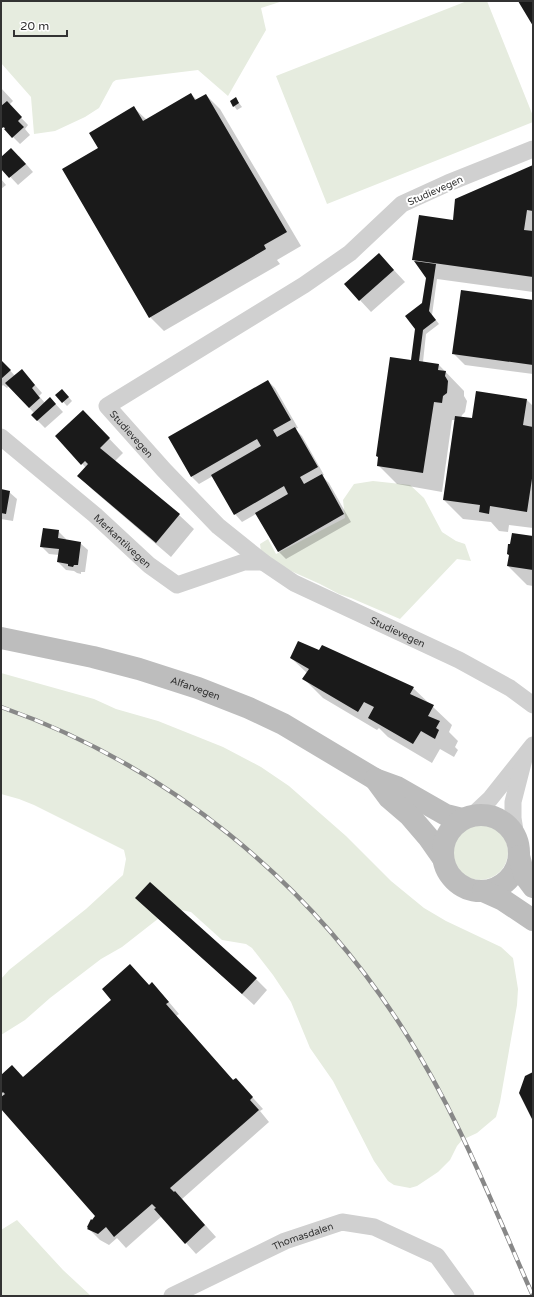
<svg xmlns="http://www.w3.org/2000/svg" width="534" height="1297" viewBox="0 0 534 1297" font-family="'Varela Round',sans-serif">
<style>
.green{fill:#e6ecdf}
.shadow{fill:#0003}
.building{fill:#1a1a1a}
.lines{fill:none;stroke-linecap:round;stroke-linejoin:round}
.street{stroke:#d0d0d0;stroke-width:17}
.secondary{stroke:#bdbdbd;stroke-width:22}
.rail-casing{stroke:#888;stroke-width:4.5}
.rail{stroke:#fff;stroke-width:3;stroke-dasharray:9;stroke-linecap:butt}
.labels{text-anchor:middle;stroke-width:4;stroke-linejoin:round;paint-order:stroke}
.street-label{font-size:10px;fill:#333;stroke:#fff}
</style>
<rect width="100%" height="100%" fill="#fff"/>
<path class="green" d="M1 1H283L261 8 266 30 228 96 198 70 116 80 113 82 99 108 85 117 55 131 34 134 31 97 1 63Z
M467 1H487L533 116V122L327 204 276 76Z
M373 481 410 485 424 498 442 532 456 541 465 544 471 561 457 559 400 619 351 598 339 594 320 584 262 558 260 544 268 539 276 554 345 518 343 500 354 484Z
M1 673 94 699 116 709 158 721 223 747 261 767 289 786 346 836 391 881 424 908 446 921 501 947 513 958 518 989 517 1005 500 1102 496 1117 477 1133 462 1140 457 1146 450 1160 438 1172 417 1186 410 1188 394 1185 388 1181 374 1161 333 1081 310 1048 291 1002 273 975 252 948 246 944 222 940 191 912 176 909 168 911 122 947 101 959 50 998 25 1020 1 1035V979L9 970 86 909 123 875 126 859 124 850 34 805 19 799 1 794Z
M452 852a28 28 0 1 1 56 0a28 28 0 1 1-56 0Z
M17 1220 63 1270 91 1296H1V1230Z"/>
<path class="shadow" d="M1 88 13 101 9 105 28 125 25 129 30 135 20 144 1 125Z
M191 94 197 100 206 95 220 109 301 246 277 260 280 264 164 331 150 317 99 148 134 108 147 120Z
M236 99 242 107 237 110 234 106Z
M19 156 33 172 18 185 1 167V158Z
M533 166V292L437 279 432 315 439 324 426 334 423 362 439 365 464 391V396L467 401 465 412 462 415 461 418 473 419 526 399 533 406V528L509 525 508 532 499 531 491 522 463 519 444 500 456 420H452L442 492 397 484 378 465 379 458 377 456 414 361 427 278 414 259 453 221Z
M1 179 6 185 1 189Z
M379 254 405 282 371 312 345 284Z
M533 301V374L465 365 454 354Z
M1 360 15 376 29 378 42 393 39 396 45 403 50 398 63 412 45 428 32 415 34 413 9 386 7 388 3 385 1 387Z
M268 381 275 388 298 428 295 429 302 436 324 475 322 476 329 483 351 522 286 559 279 552 256 514 242 522 235 514 213 476 199 484 192 477Z
M66 394 72 401 67 406 57 395Z
M97 426 123 453 115 461 179 515 194 529 171 557 93 490 79 476 86 468 57 436Z
M1 490 9 492 17 499 13 521 1 519Z
M58 531 66 539V541L80 543 88 550 85 572H81V574L77 573 74 571 66 570 58 562 59 555 49 554 41 546Z
M533 537V586L527 585 508 566 510 556 508 554Z
M291 658 413 688 452 725 449 732 458 741 455 747 458 750 454 757 440 749 432 763 388 737 379 728 377 730 323 698 304 679 307 673Z
M148 909 256 979 267 990 254 1005Z
M130 965 150 986 163 995 179 1014 176 1016 234 1081 236 1079 263 1109 260 1111 269 1122 182 1199 216 1237 196 1254 162 1216 126 1248 117 1238 109 1245 100 1240 89 1229 97 1216 1 1108V1077L24 1078 113 1000Z"/>
<path class="building" d="M518 1H533V26Z
M191 93 195 100 206 94 287 232 264 245 266 249 149 318 62 169 98 148 89 133 134 106 143 121Z
M236 97 239 103 233 107 230 101Z
M7 101 22 117 18 121 24 127 12 138 4 129H5L4 127 2 128 1 126V106Z
M11 148 26 164 9 178 1 169V157Z
M533 165V211L527 210 524 230 533 231V277L412 260 419 215 453 220 455 199Z
M379 253 394 270 359 301 344 284Z
M414 261 436 264 429 311 436 320 423 330 419 361 439 364 438 370 446 371 445 376 448 381 447 393 443 396 442 403 434 402 423 473 377 466 378 457 376 456 390 357 411 360 415 329 405 316 422 303 426 278Z
M461 290 533 300V365L452 354Z
M1 360 11 370 1 379Z
M22 369 35 385 32 388 40 398 29 408 5 383Z
M268 380 291 420 273 430 277 437 295 427 318 467 300 477 304 484 322 474 344 514 278 552 255 513 288 494 284 486 234 515 211 475 261 446 257 439 191 477 168 437Z
M62 389 69 397 62 403 55 395Z
M476 391 527 399 523 425 533 427V472L527 512 490 506 489 514 479 512 480 505 443 500 455 416 472 418Z
M50 397 56 404 37 421 31 415Z
M83 410 110 438 100 448 180 514 156 543 77 476 88 464 85 461 81 465 55 436Z
M1 489 10 491 6 514 1 513Z
M43 528 59 530 58 538 81 542 78 565H74L73 567 68 566V564L57 562 59 549 40 547Z
M512 533 533 536V570L507 566 509 555 507 554 508 544H510Z
M298 641 319 650 322 645 414 687 410 694 434 705 428 716 440 721 436 728 439 730 435 739 421 731 413 744 368 718 374 707 364 702 358 712 302 679 309 669 290 658Z
M150 882 257 978 242 994 135 898Z
M130 964 149 985 152 982 169 1002 166 1004 233 1080 236 1078 253 1097 250 1100 259 1110 170 1188 174 1192 175 1191 205 1225 185 1244 154 1209 156 1208 152 1204 114 1237 106 1227 98 1234 87 1229 88 1228 87 1227 91 1219 92 1220 95 1216 1 1109V1097L5 1094 3 1092 1 1094V1075L12 1065 23 1077 111 1000 102 989Z
M533 1072V1121L519 1093 525 1076Z"/>
<g class="lines">
<g class="street">
<path id="s1" d="M533 149 448 183 402 204 350 253 304 285 107 406 164 470 218 526 263 562 294 583 459 660 510 688 533 705"/>
<path id="s2" d="M1 437 95 515 149 565 177 585 244 562H263"/>
<path d="M473 815 490 799 533 745"/>
<path d="M516 837 513 818V802L524 759"/>
<path id="s3" d="M172 1296 285 1241 342 1222 374 1227 437 1256 466 1296"/>
</g>
<g class="secondary">
<path id="s4" d="M1 638 93 657 139 669 198 688 249 708 283 724 375 779 397 787 446 815 462 819"/>
<path d="M375 779 389 798 410 816 428 837 442 857"/>
<circle cx="481" cy="853" r="38"/>
<path d="M519 856 524 875 533 887"/>
<path d="M483 891 503 900 533 920"/>
</g>
<g class="rail-casing">
<path id="rail" d="M1 707C167 765 309 881 403 1029 457 1112 493 1206 533 1296"/>
</g>
<use href="#rail" class="rail"/>
</g>
<g class="labels">
<g class="street-label">
<text transform="translate(435 190) rotate(-24)" y="4">Studievegen</text>
<text dy="4" stroke="none"><textPath href="#s1" startOffset="538">Studievegen</textPath></text>
<text dy="4" stroke="none"><textPath href="#s2" startOffset="160">Merkantilvegen</textPath></text>
<text dy="4" stroke="none"><textPath href="#s1" startOffset="874">Studievegen</textPath></text>
<text dy="4" stroke="none"><textPath href="#s4" startOffset="201">Alfarvegen</textPath></text>
<text dy="4" stroke="none"><textPath href="#s3" startOffset="144">Thomasdalen</textPath></text>
</g>
</g>
<rect width="534" height="1297" fill="none" stroke="#333333" stroke-width="4"/>
<path d="M14 30v6h53v-6" fill="none" stroke="#333333" stroke-width="2"/>
<text x="20" y="30" font-size="12" fill="#333333" stroke="#ffffff" stroke-width="3" paint-order="stroke">20 m</text>
</svg>
